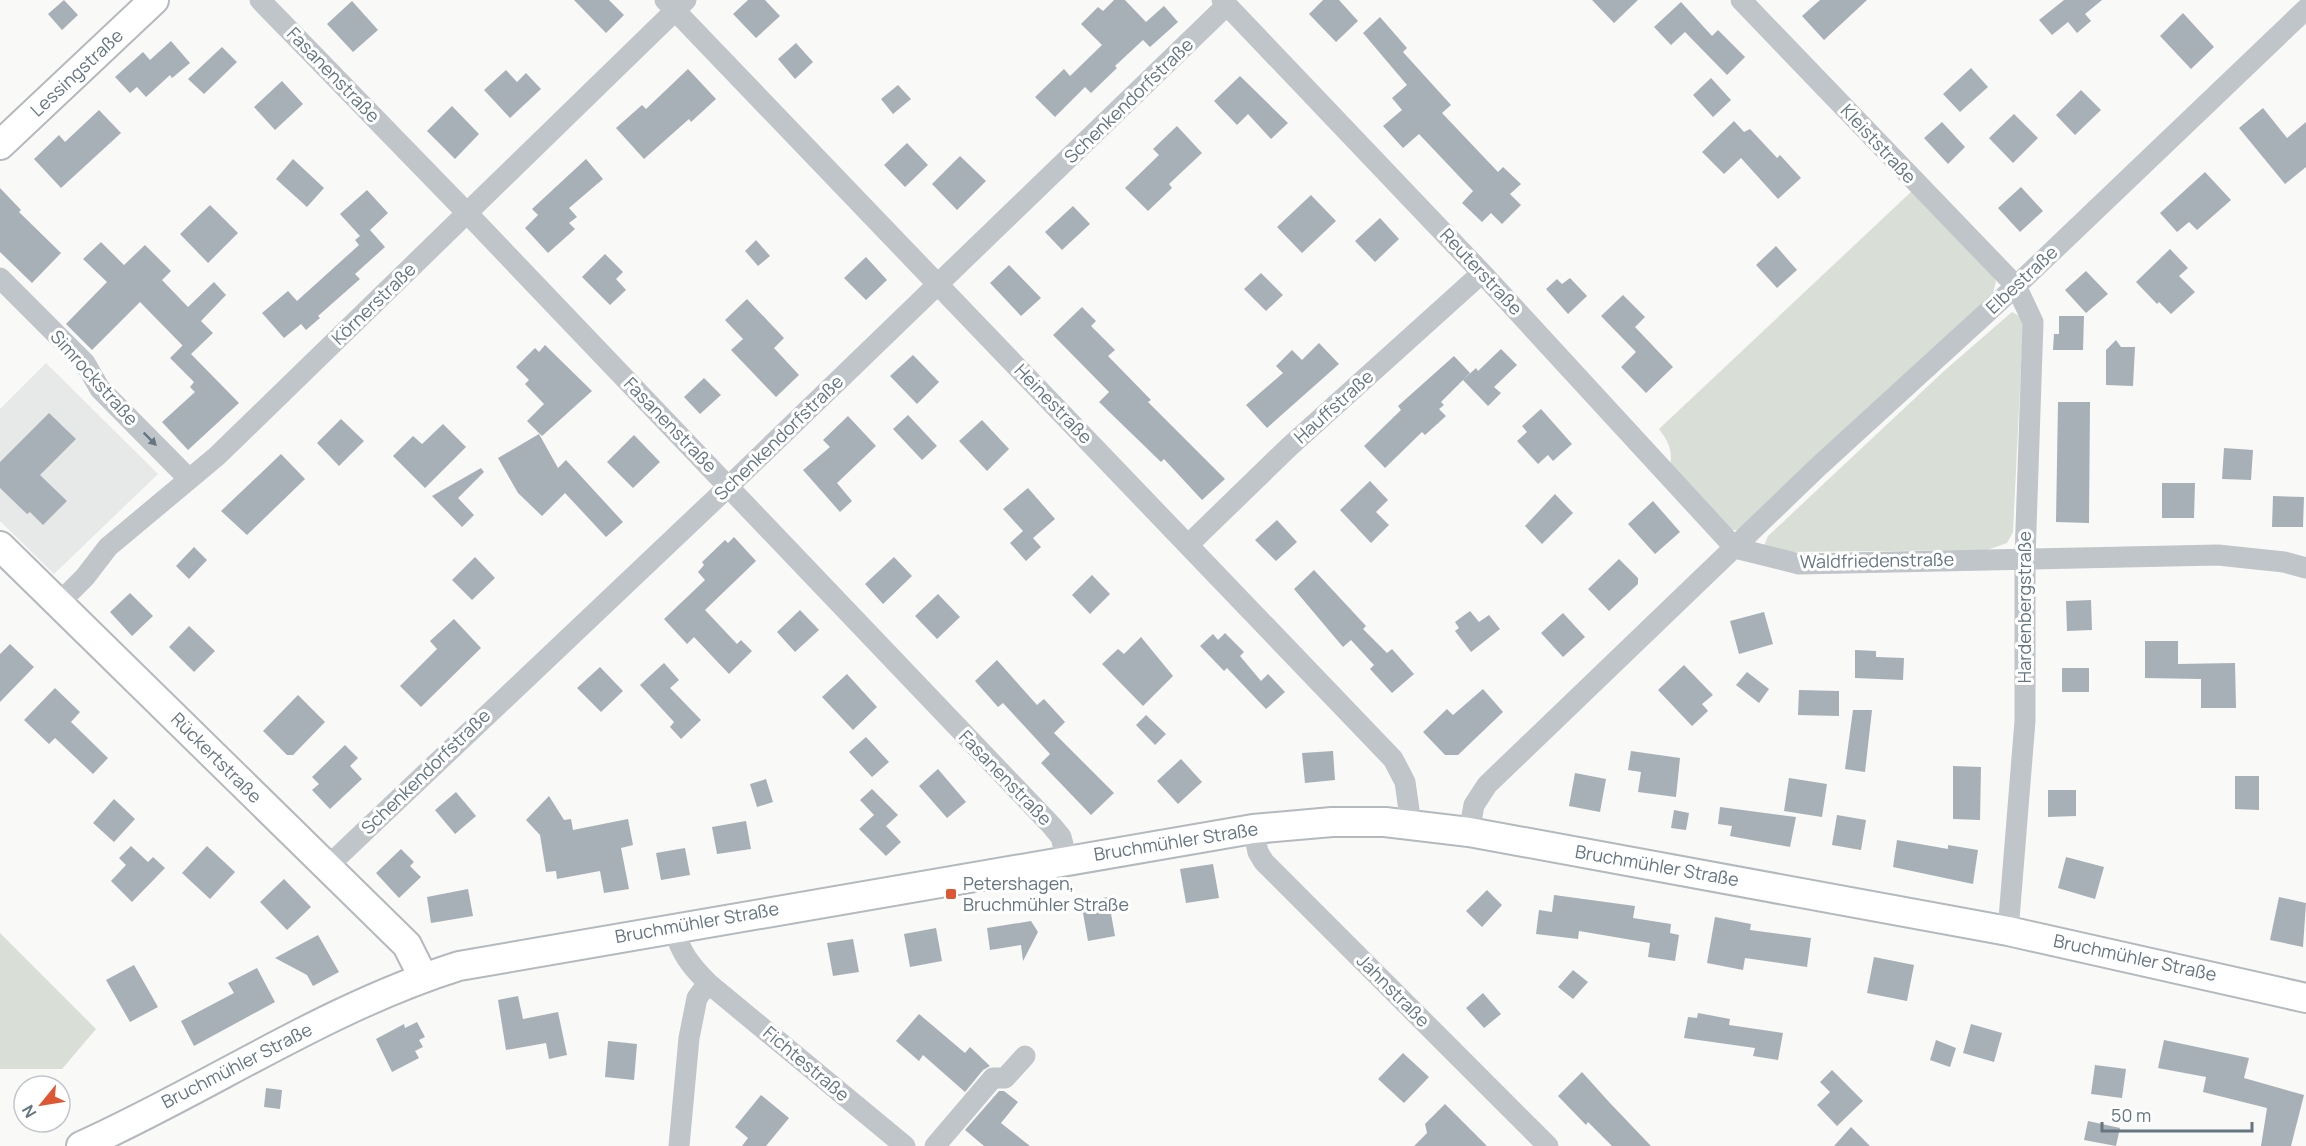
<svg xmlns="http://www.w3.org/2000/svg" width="2306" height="1146" viewBox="0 0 2306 1146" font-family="Manrope,sans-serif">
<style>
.built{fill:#e7e8e8}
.green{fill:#d9ded6}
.building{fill:#a7b0b6}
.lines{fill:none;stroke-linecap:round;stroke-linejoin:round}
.secondary-casing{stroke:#b3b9bd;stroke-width:32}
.street{stroke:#c0c5c9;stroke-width:21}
.secondary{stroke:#fff;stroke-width:28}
.oneway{fill:#657681}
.poi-dot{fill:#de5633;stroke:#fff;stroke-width:2}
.labels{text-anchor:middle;stroke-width:6;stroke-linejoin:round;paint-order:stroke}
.street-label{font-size:18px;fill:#657681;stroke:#fff}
.poi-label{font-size:18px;fill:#657681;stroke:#fff;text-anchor:start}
</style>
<rect width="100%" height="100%" fill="#f9f9f7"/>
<path class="built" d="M46 363 158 474 54 574 0 521V409Z"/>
<path class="green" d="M1912 191 1992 273 1996 282 1991 299 1741 530H1730L1670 468C1673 451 1669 442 1659 429Z
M2012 312 2019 316 2023 325 2013 532 2007 543 1987 550 1782 552 1764 546 1768 536 1944 371Z
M0 933 96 1029 62 1069H0Z"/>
<path class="building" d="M64 0 78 15 62 30 48 14Z
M574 0H609L624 15 606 33Z
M748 0H765L780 16 756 38 733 14Z
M1114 0H1125L1146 22 1164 6 1178 22 1150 47 1143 40 1115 66 1117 68 1091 93 1085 87 1055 117 1035 97 1064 69 1070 76 1102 45 1081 24 1098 7 1103 11Z
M1323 0H1339L1358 21 1336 42 1309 14Z
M1592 0H1638L1614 23Z
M1820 0H1867L1824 40 1802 16Z
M2064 0H2102L2085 14 2091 21 2077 33 2068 22 2052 35 2039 20Z
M352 1 378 30 353 52 327 24Z
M1681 2 1712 36 1718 30 1745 57 1727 75 1685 32 1671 45 1654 27Z
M2183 13 2214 47 2191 69 2160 36Z
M1380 17 1407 48 1403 52 1451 105 1442 113 1498 172 1503 167 1521 184 1510 194 1521 205 1502 224 1491 213 1482 222 1462 203 1473 191 1419 134 1403 148 1383 126 1402 110 1392 98 1407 85 1363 33Z
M171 41 190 63 172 78 170 75 146 97 137 87 130 93 115 77 143 52 150 60Z
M796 43 813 62 795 79 778 59Z
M222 47 237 62 204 94 188 79Z
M1971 68 1988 87 1960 112 1943 94Z
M688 69 716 99 691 122 689 119 644 159 616 128 642 105 646 109Z
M506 70 517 82 526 73 541 89 510 118 484 90Z
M1240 76 1288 123 1271 139 1248 114 1237 125 1214 101Z
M1711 78 1731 100 1713 117 1693 95Z
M282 81 303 104 275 130 254 107Z
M898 85 911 99 893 114 881 99Z
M2081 90 2101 110 2075 135 2056 115Z
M452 106 479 134 455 159 427 131Z
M2263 108 2287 138 2306 122V167L2285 184 2239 128Z
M99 110 121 133 61 188 34 159 59 135 65 142Z
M2014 114 2038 138 2013 163 1989 138Z
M1734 121 1744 132 1750 129 1777 158 1780 155 1801 178 1778 199 1741 158 1724 174 1702 152Z
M1942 122 1965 147 1948 164 1924 138Z
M1177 126 1202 153 1169 184 1172 188 1148 211 1125 188 1159 155 1153 149Z
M907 143 928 165 905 187 884 165Z
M960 156 986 181 957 210 932 184Z
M293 159 324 188 307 207 276 179Z
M586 159 603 179 569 208 577 217 569 223 575 229 548 253 525 228 538 215 532 209Z
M2205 172 2231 200 2197 230 2189 222 2177 232 2160 213Z
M2021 187 2043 211 2020 232 1998 208Z
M0 188 21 210 19 212 61 253 32 283 0 252Z
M367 190 388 213 370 230 385 247 355 274 360 279 318 316 320 318 306 330 301 324 284 338 262 313 288 291 297 301 359 245 355 240 360 236 340 214Z
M1311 195 1336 221 1302 253 1277 227Z
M210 205 238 233 208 263 180 234Z
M1073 206 1090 224 1062 250 1045 232Z
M1380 218 1399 239 1375 262 1355 241Z
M756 240 770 256 758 266 745 251Z
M101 242 124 265 145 245 171 271 162 280 188 307 214 282 226 295 201 321 213 333 191 354 239 403 188 450 162 422 195 392 190 387 194 382 170 358 183 345 185 348 140 302 92 350 66 324 107 282 83 259Z
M1776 246 1797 270 1777 288 1756 265Z
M2170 249 2188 268 2179 276 2195 292 2171 314 2159 302 2157 304 2136 282Z
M605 254 623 272 616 279 626 290 610 305 582 277Z
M866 257 887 280 866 300 844 278Z
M1009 265 1041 298 1021 316 990 283Z
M2086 271 2108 294 2086 313 2065 290Z
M1261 273 1283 295 1266 311 1244 289Z
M1570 278 1587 296 1568 314 1546 289 1557 279 1562 284Z
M1623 295 1645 317 1635 327 1673 367 1646 393 1621 367 1636 352 1601 316Z
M747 299 784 338 774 348 799 375 776 397 731 350 743 339 725 320Z
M1082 307 1096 321 1091 326 1115 350 1108 356 1151 400 1148 402 1225 479 1202 500 1164 459 1161 462 1099 402 1109 392 1053 335Z
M2059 316H2084L2083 350H2053L2054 334H2059Z
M2116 340 2121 347H2135L2133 386 2106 385V350Z
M1319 343 1339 364 1267 428 1246 405 1283 373 1276 366 1292 350 1302 360Z
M545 345 592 391 542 436 527 421 544 404 525 384 529 380 516 367 535 348 539 352Z
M1501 349 1517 365 1494 387 1501 393 1488 406 1463 380 1476 368 1478 371Z
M913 355 939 382 917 404 890 376Z
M1454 356 1470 373 1441 402 1444 405 1439 409 1446 416 1425 435 1422 432 1385 468 1364 446 1401 410 1398 406Z
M704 378 721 395 700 414 684 397Z
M2058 402H2090L2089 523 2056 522Z
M1541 409 1572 444 1553 461 1548 455 1538 464 1517 441 1527 432 1522 426Z
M49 413 76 439 40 475 67 501 43 525 30 512 27 514 0 488V462Z
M908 415 937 446 922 460 893 429Z
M848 416 876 446 837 483 852 501 840 512 803 470 830 447 823 440Z
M341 419 364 441 339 466 317 443Z
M982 420 1009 449 987 471 959 441Z
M443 424 466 447 425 488 393 456 413 436 422 444Z
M539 434 558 468 566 460 623 522 606 537 565 493 542 516 518 493 498 458Z
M634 435 660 462 633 488 607 462Z
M2224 448 2253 450 2251 480 2222 479Z
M281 454 305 479 247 535 221 511Z
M481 468 484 472 458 498 474 515 462 527 432 496Z
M1370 481 1388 500 1376 512 1389 525 1371 543 1340 510Z
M2162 483H2195L2194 518H2162Z
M1028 488 1055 519 1033 538 1041 547 1026 561 1010 543 1023 531 1003 509Z
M1555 494 1573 513 1542 544 1525 526Z
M2273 496 2304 497 2303 527H2272Z
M1653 501 1680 532 1655 554 1628 524Z
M1277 520 1297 542 1276 561 1255 540Z
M734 537 756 561 705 610 737 644 741 640 752 651 729 674 694 637 687 644 664 619 705 580 698 572 704 565 702 562 725 540 728 543Z
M194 547 207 560 189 579 176 566Z
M475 557 495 578 472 600 452 580Z
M894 557 912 576 883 604 865 584Z
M1619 559 1638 578V584L1609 611 1588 589Z
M1314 570 1366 626 1363 629 1387 653 1392 649 1414 674 1392 693 1370 669 1374 665 1351 640 1343 647 1294 589Z
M1092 575 1110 594 1090 614 1072 595Z
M130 593 153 616 132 636 110 612Z
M938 594 960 617 937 639 915 616Z
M2091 600 2092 630 2067 631 2066 601Z
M800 610 819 630 795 652 777 632Z
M1470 611 1479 622 1489 615 1500 629 1471 652 1455 631 1459 628 1455 622Z
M1764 612 1773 644 1739 654 1730 621Z
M1563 613 1585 637 1563 657 1541 633Z
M454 619 481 648 421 707 400 686 437 649 430 641Z
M189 626 215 651 194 672 169 647Z
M1225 633 1244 652 1240 656 1261 681 1268 674 1285 692 1266 709 1227 668 1224 671 1200 646 1213 634 1218 640Z
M1141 637 1173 676 1143 706 1102 664 1118 649 1124 654Z
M2145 641H2178V664L2235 663 2236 708H2201V679L2145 678Z
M10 644 34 667 0 702V654Z
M1855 650 1876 651V657L1904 658 1903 680 1855 678Z
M997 660 1037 705 1044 699 1065 722 1054 733 1114 793 1091 815 1041 763 1050 754 1003 703 998 707 975 681Z
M664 663 679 680 670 688 701 720 681 739 670 727 674 722 640 685Z
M1684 665 1713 695 1702 704 1708 711 1692 726 1658 690Z
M600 667 623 691 601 712 577 688Z
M2062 668H2089V692H2062Z
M1747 672 1769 689 1759 703 1736 685Z
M847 674 877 707 853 730 822 697Z
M55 688 80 712 71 722 108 758 93 774 55 738 49 744 24 720Z
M1483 689 1503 712 1458 755H1445L1423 732 1447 709 1453 715Z
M1799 690 1839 691V716L1798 715Z
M298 695 325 722 293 755H287L263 731Z
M1853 710H1872L1865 772 1845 769Z
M1146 715 1166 734 1155 745 1136 725Z
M866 737 889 762 872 777 849 752Z
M345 745 358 758 350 766 362 779 330 809 312 790 319 784 312 777Z
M1333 751 1335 780 1305 783 1302 753Z
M1631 751 1680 758 1676 797 1638 792 1641 772 1628 770Z
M1181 759 1202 782 1178 804 1157 781Z
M1953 766 1981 767 1980 820 1953 819Z
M938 769 966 802 947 818 919 786Z
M1575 773 1606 779 1600 812 1569 806Z
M2235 776H2259V810L2235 809Z
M1789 778 1827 784 1822 817 1784 811Z
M766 779 773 802 757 807 750 784Z
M872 789 898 815 886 826 901 842 886 856 859 829 874 815 860 800Z
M2048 790H2076V816L2048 817Z
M456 792 476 816 455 834 435 810Z
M549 796 564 820 571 819 573 830 628 819 633 845 621 848 629 889 604 893 600 871 557 879 556 871 546 872 540 835 526 820Z
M114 799 135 819 114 842 93 823Z
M1720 807 1796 817 1790 847 1730 836 1732 826 1718 824Z
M1674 810 1689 813 1686 830 1671 828Z
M1837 815 1866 820 1861 850 1832 845Z
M746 821 751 849 717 854 712 827Z
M1897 840 1948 849V845L1978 850 1973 884 1893 867Z
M131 846 148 862 153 857 165 868 132 902 111 881 126 865 119 858Z
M207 846 235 872 210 899 182 873Z
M685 848 690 875 661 880 656 853Z
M401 849 414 862 410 866 421 877 399 898 376 873Z
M2066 857 2104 867 2095 899 2058 888Z
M1213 864 1219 898 1186 903 1180 869Z
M284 879 311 907 287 930 260 902Z
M468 889 473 916 431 923 427 897Z
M1487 890 1502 905 1482 927 1466 911Z
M1554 895 1635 906 1633 918 1671 924 1670 933 1679 935 1675 961 1648 957 1650 943 1579 931 1578 939 1536 934 1539 910 1552 912Z
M1108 897 1115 936 1088 941 1081 902Z
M2279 897 2306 903 2303 947 2270 940Z
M1715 917 1751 924 1750 930 1811 938 1807 967 1745 958 1743 970 1707 963Z
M1031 921 1038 932 1023 961 1021 945 990 950 987 928Z
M936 928 942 961 910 967 904 934Z
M318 935 339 972 313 986 307 975 275 958Z
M853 939 859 972 833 976 827 943Z
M1874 957 1914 965 1907 1001 1867 993Z
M134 965 158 1007 130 1022 106 980Z
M257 968 275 1002 194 1046 181 1021 234 993 228 983Z
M1573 970 1588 982 1573 999 1558 987Z
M1483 993 1501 1014 1484 1028 1466 1008Z
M518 996 523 1019 558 1012 567 1055 549 1059 546 1043 506 1050 498 1000Z
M1698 1013 1730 1019 1729 1025 1783 1033 1778 1060 1753 1056 1755 1048 1684 1038 1688 1017 1697 1018Z
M919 1014 965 1053 970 1047 990 1066 983 1070 965 1092 923 1055 919 1061 896 1041Z
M417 1022 425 1037 419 1040 423 1047 415 1051 419 1058 392 1072 376 1039 404 1024 405 1028Z
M1971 1024 2002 1033 1994 1062 1963 1053Z
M1936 1040 1956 1048 1950 1067 1930 1060Z
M2164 1040 2249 1058 2244 1078 2304 1095 2291 1146H2261L2267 1108 2203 1092 2206 1077 2158 1068Z
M608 1041 637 1044 634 1080 605 1077Z
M1403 1053 1429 1077 1404 1103 1378 1079Z
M2095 1065 2126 1069 2122 1098 2091 1094Z
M1832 1070 1863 1101 1837 1126 1817 1105 1830 1092 1820 1082Z
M1582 1072 1609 1102 1651 1146H1612L1588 1122 1586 1125 1558 1096Z
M266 1088 282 1090 280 1109 264 1107Z
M999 1091H1004L1018 1102 1001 1123 1030 1146H984L965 1130Z
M761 1095 789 1118 766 1146H742L748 1138 735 1127Z
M1445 1104 1487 1146H1414L1427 1133 1425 1124Z
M2088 1121 2120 1128 2116 1146 2084 1140Z
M1851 1127 1870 1146H1834Z"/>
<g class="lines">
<g class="secondary-casing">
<path id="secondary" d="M0 145 154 0
M0 546 407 945 423 977
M81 1146C208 1089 325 1008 459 966L1253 829 1332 822H1385L1469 832 2008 931 2306 998"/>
</g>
<path class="street" d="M260 0 468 214 1052 826 1061 837 1067 860
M665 0 1393 759 1405 782 1411 824
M1222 0 1482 273 1735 548
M1741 0 2016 286 2033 322 2025 558V721L2008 931
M0 278 85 363 100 389 188 478
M1188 545 1289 447 1482 273
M1735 548 1799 564 2218 555 2284 562 2306 568
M59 603 85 577 108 547 217 456 686 0
M1253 829 1258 852 1264 862 1548 1146
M1469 832 1474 805 1487 785 1819 466 2016 286 2306 9
M327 867 728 487 1227 5
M674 928C680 952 690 965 708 983L905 1146
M679 1146 689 1038 697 998 708 983
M935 1146 993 1078H1005L1025 1056"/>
<use href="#secondary" class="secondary"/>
</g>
<defs><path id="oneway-solid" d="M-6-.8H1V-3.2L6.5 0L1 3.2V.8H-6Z" transform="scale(1.5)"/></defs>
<use class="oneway" href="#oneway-solid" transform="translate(150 439) rotate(45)"/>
<rect class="poi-dot" x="945" y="888" width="12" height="12" rx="3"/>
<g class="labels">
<g class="street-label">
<text transform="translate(77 73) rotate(-43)" y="6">Lessingstraße</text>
<text transform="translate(333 75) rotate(46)" y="6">Fasanenstraße</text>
<text transform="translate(1129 101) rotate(-44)" y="6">Schenkendorfstraße</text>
<text transform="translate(1878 144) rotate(47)" y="6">Kleiststraße</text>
<text transform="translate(1481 272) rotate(47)" y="6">Reuterstraße</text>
<text transform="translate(2022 280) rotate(-43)" y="6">Elbestraße</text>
<text transform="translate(374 304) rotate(-44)" y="6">Körnerstraße</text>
<text transform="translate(94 378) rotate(48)" y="6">Simrockstraße</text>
<text transform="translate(1053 404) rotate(46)" y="6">Heinestraße</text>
<text transform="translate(1334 407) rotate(-42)" y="6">Hauffstraße</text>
<text transform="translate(670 425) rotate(46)" y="6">Fasanenstraße</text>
<text transform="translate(779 438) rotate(-44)" y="6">Schenkendorfstraße</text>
<text transform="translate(1877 561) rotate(-1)" y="6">Waldfriedenstraße</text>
<text transform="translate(2025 607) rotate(-90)" y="6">Hardenbergstraße</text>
<text transform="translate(216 758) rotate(45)" y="6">Rückertstraße</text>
<text transform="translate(426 772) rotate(-44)" y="6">Schenkendorfstraße</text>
<text transform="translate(1005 778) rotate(46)" y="6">Fasanenstraße</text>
<text transform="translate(1176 842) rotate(-9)" y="6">Bruchmühler Straße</text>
<text transform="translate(1657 866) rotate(10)" y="6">Bruchmühler Straße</text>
<text transform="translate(697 923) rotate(-10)" y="6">Bruchmühler Straße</text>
<text transform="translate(2135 958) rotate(12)" y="6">Bruchmühler Straße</text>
<text transform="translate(1393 991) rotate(45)" y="6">Jahnstraße</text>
<text transform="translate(806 1064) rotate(40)" y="6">Fichtestraße</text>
<text transform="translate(237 1066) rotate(-27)" y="6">Bruchmühler Straße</text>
</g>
<g class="poi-label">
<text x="963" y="890">Petershagen,<tspan x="963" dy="21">Bruchmühler Straße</tspan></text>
</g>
</g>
<g transform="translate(42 1104) rotate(240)"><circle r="28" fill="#ffffff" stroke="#c1c8cd" stroke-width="1.5"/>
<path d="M0-4.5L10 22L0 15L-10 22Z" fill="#de5633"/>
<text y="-9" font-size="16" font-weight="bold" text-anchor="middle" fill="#657681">N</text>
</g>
<path d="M2102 1122v9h150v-9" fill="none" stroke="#657681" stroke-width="3"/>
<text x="2111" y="1122" font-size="18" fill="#657681" stroke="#ffffff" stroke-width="4.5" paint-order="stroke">50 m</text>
</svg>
